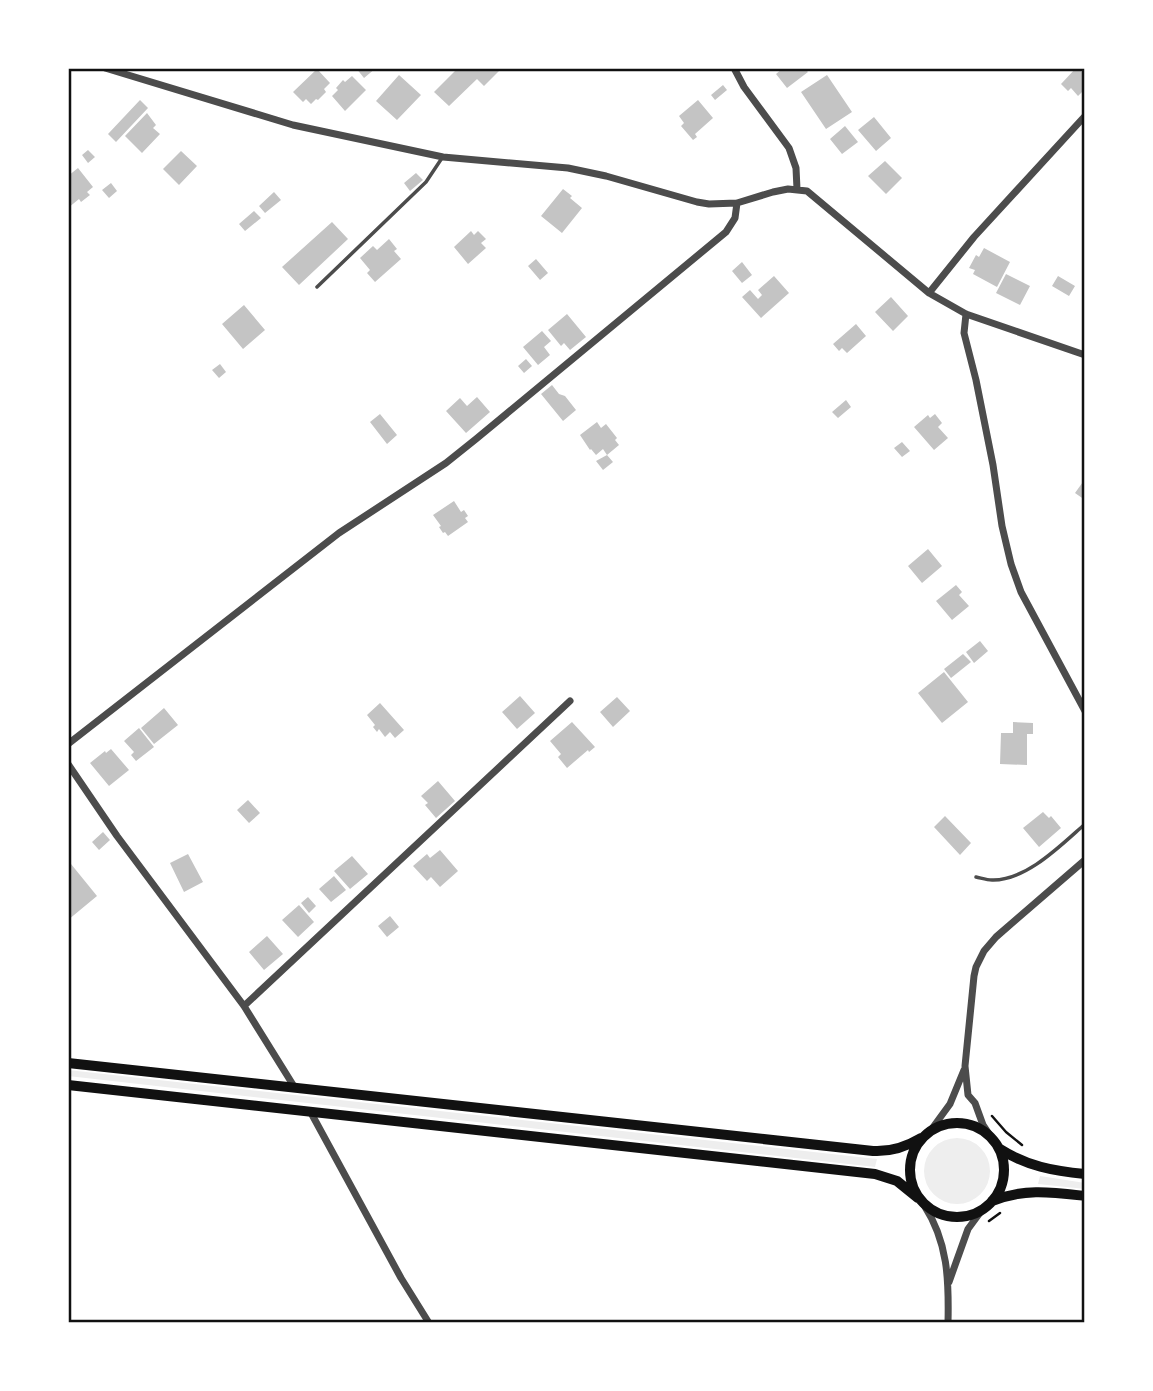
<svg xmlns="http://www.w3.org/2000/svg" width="1153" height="1391" viewBox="0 0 1153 1391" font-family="'Sofia Sans Condensed',sans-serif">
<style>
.green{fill:#eee}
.building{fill:#c4c4c4}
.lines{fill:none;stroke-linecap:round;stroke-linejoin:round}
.path{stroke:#111;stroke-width:2.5}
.service{stroke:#4c4c4c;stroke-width:3.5}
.minor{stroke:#4c4c4c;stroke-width:7}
.primary{stroke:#111;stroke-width:10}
.neatline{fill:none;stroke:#111;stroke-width:2.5}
</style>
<rect width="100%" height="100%" fill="#fff"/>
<path class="green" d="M68 1070 877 1159 875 1167 68 1076Z
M924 1171a33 33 0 1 1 66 0a33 33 0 1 1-66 0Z
M1040 1176 1085 1183V1189L1038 1184Z"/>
<path class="building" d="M356 68H376L364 78Z
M458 68H502L484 86 477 79 449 106 434 92Z
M783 68H808L806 70 808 72 787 88 776 74Z
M1076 68H1078L1085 75V89L1078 96 1071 88 1068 91 1061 84Z
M317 69 330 83 324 89 326 92 318 100 316 99 311 104 306 99 303 102 293 92Z
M399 75 421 95 397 120 376 101Z
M827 75 852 112 826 129 801 92Z
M352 76 366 90 345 111 332 96 338 90 336 88 343 80 345 82Z
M723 85 727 90 715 100 711 95Z
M140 100 148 108 116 142 108 134Z
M698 100 713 118 695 134 697 137 693 140 681 126 684 123 679 116Z
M147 113 156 125 153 128 160 134 142 153 125 136Z
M874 117 891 138 876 151 858 130Z
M845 126 858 142 842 154 830 139Z
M88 150 95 157 88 163 82 155Z
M181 151 197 166 179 185 163 169Z
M885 161 902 178 886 194 868 176Z
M78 168 93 187 87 192 90 195 81 202 79 199 68 208V181L70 179 68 176Z
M416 173 423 180 410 191 404 183Z
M111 183 117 191 109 198 102 190Z
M563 189 572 196 570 198 582 208 562 233 541 216Z
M274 192 281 200 265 213 259 206Z
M254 211 261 218 245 231 239 224Z
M332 222 348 239 299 285 282 267Z
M471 231 474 235 478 231 486 239 481 243 486 248 468 264 454 247Z
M389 239 397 249 394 251 401 259 375 282 367 273 370 270 360 258 373 246 377 250Z
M984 248 1010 262 997 287 973 274 975 270 969 268 976 255 979 257Z
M536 259 548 273 540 280 528 266Z
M742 262 752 275 742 283 732 271Z
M1006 274 1030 286 1020 305 996 293Z
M774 276 789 293 761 318 742 297 750 290 758 299 762 295 758 290Z
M1058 276 1075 286 1069 296 1052 286Z
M891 297 908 316 893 331 875 312Z
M244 305 265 330 243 349 222 324Z
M567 314 586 337 570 350 564 343 561 346 548 330Z
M856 324 866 336 847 353 842 348 839 351 833 344Z
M542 331 551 341 544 347 550 355 538 365 523 347Z
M526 359 532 366 524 373 518 366Z
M220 364 226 372 219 378 212 370Z
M552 385 559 394 565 396 576 410 563 421 541 394Z
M477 397 490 412 466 433 446 411 460 398 467 406Z
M846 400 851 407 838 418 832 412Z
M380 414 397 435 387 444 370 422Z
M935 414 942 423 938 427 948 438 934 450 914 427 928 415 930 418Z
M597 422 601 428 606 424 617 438 615 440 619 445 607 455 603 449 596 455 591 449 590 450 580 435Z
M902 442 910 451 902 457 894 448Z
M607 455 613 462 603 470 596 461Z
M1085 479V500L1075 493Z
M454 501 461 512 464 510 468 516 465 518 468 522 448 536 445 532 443 533 439 527 441 526 433 515Z
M928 549 942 566 922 583 908 566Z
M956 585 962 592 959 595 969 606 952 620 936 601Z
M980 641 988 651 974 663 966 652Z
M963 654 971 662 951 678 944 669Z
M944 672 968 702 942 723 918 693Z
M520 696 535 713 517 729 502 712Z
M617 697 630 711 613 727 600 712Z
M380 703 404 730 395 738 390 732 385 737 379 729 377 732 373 727 375 725 367 715Z
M164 708 178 725 154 744 141 728Z
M572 722 595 747 589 752 588 750 567 768 558 757 561 754 550 741Z
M1013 722 1033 723V734H1027V765L1000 764 1001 733H1013Z
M139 728 154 747 136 761 131 755 134 752 124 741Z
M111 749 129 770 109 786 90 763 105 751 106 753Z
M438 781 455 801 436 818 425 805 428 803 421 796Z
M248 800 260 813 249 823 237 810Z
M1043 812 1049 818 1051 816 1061 828 1039 847 1023 828Z
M945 816 971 843 960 855 934 827Z
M103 832 110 840 99 850 92 842Z
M440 850 458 871 440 887 431 877 427 881 413 866 427 854 430 858Z
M188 854 203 882 184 892 170 863Z
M352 856 368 874 350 889 334 871Z
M71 864 97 896 68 920V866Z
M334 876 346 890 331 902 319 889Z
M308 897 316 906 309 913 301 903Z
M299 905 314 922 298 937 282 920Z
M390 916 399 927 387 937 378 926Z
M267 936 283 954 264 970 249 952Z"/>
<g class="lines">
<path class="path" d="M992 1116 1006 1132 1022 1145
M989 1221 1000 1213"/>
<path class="service" d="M317 287 426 182 442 158
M976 877C981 878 987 880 992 880 1026 881 1061 845 1085 824"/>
<path class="minor" d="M105 68 293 125 443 157 568 168 606 176 697 202 709 204 737 203 773 192 788 189 807 191 929 293 966 314 1085 355
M734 68 744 87 789 148 796 168 797 189
M929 293 974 237 1085 116
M966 314 964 333 976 380 993 465 1002 526 1011 564 1021 592 1085 711
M68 744 339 533 446 463 476 439 726 232 735 218 737 203
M68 764 117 836 244 1006 295 1088
M244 1006 570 701
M310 1111 401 1278 429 1323
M931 1130 950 1104 964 1070
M991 1137 983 1125 975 1103 968 1095 965 1066 974 976 976 967 984 951 996 937 1085 860
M924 1205C948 1242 949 1280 948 1323
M949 1282 968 1229 982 1210"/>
<path class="primary" d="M68 1063 873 1151C891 1152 906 1147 921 1138
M68 1085 875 1174 897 1181 918 1198
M910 1170a47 47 0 1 1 94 0a47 47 0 1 1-94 0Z
M1000 1149C1027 1166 1053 1171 1085 1174
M992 1201C1025 1188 1051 1192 1085 1196"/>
</g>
<rect width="1153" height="1391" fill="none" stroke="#ffffff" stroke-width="140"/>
<rect x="70" y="70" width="1013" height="1251" class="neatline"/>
</svg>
